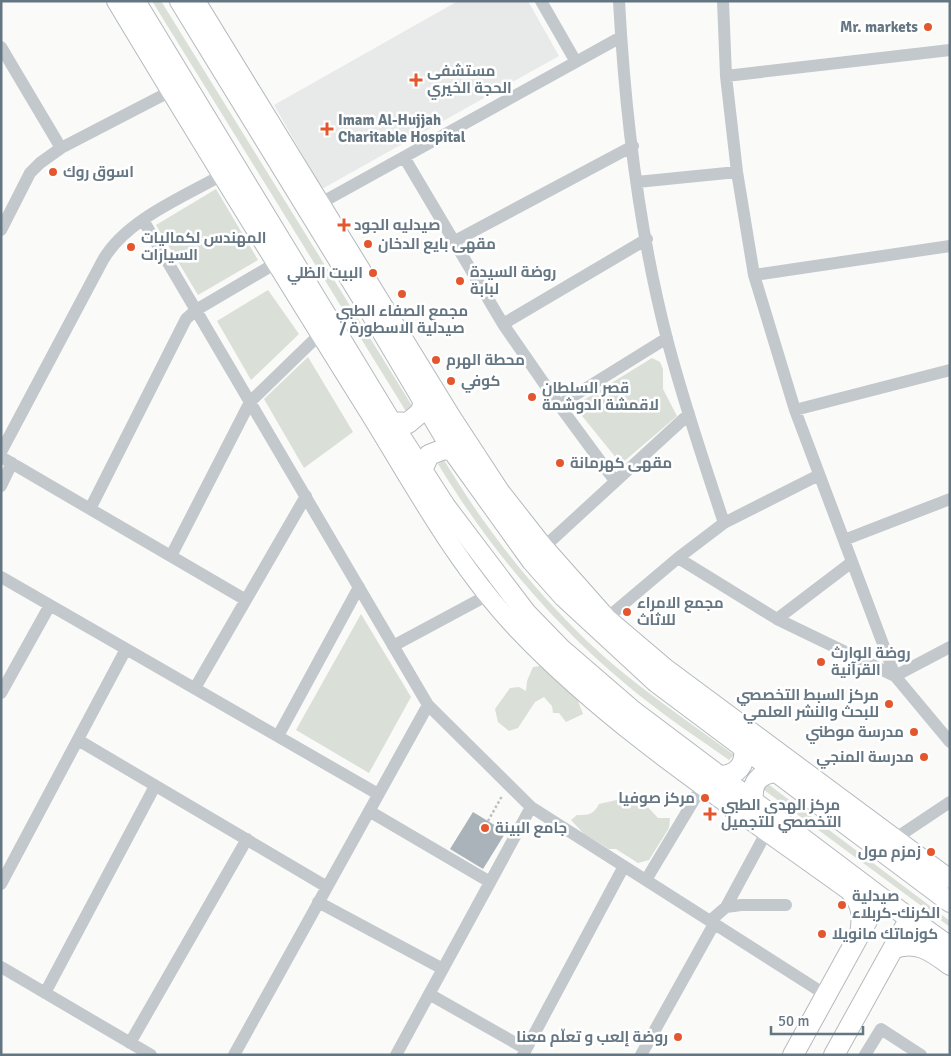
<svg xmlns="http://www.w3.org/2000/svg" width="951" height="1056" viewBox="0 0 951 1056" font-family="Signika,Cairo,sans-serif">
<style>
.built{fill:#e8e9e9}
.green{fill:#dadfd7}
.building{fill:#aab3b9}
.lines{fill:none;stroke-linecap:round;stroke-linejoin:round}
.secondary-casing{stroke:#b3babf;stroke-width:20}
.primary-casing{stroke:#b5babe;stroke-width:22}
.path{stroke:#bbbfc2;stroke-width:2.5;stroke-dasharray:2.5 2.5;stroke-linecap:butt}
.street{stroke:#c3c8cc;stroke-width:12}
.secondary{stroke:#fff;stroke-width:18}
.primary{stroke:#fff;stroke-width:20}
.poi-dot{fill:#e4572e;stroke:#fff;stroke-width:2}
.labels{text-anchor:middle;stroke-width:5;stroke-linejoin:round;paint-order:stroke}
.poi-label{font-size:15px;font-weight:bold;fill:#657683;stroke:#fff;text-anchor:start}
</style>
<rect width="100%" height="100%" fill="#fafaf8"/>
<path class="built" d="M458 1H528L559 56 322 189 274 105Z"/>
<path class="green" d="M152 1H161L419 417 412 421Z
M216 189 258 260 198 295 156 225Z
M268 290 299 334 251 380 217 321Z
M308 357 353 432 304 468 264 399Z
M652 358 660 362 663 369V389L677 416 621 464 574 406Z
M444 460C484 527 531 587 587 641 632 684 684 718 734 755L729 760C695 736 660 713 628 686 552 623 489 548 438 464Z
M361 614 411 697 369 773 296 730Z
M540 666 575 693 583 714 566 722 559 713H553L552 706 544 697 535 702 518 728 509 731 498 722 495 709 510 688 519 687 526 691 527 681 533 667Z
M764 781 950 921V927L760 787Z
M621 799 645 804 658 818H670L669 828 649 860 638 863 616 849H609L584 834 571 820 577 815C589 815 593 815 599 804Z"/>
<path class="building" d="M473 812 506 832 483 869 450 849Z"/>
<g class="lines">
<g class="secondary-casing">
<path id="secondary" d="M116 1C199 139 283 275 368 411 414 485 457 566 517 629 614 731 735 808 848 890 862 904 862 916 859 935
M196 1 451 416 500 491 544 547 607 618 667 669 950 879
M892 950C916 940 931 952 950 966"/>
</g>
<g class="primary-casing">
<path id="primary" d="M135 1 391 422 445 506 526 613 560 648 633 711 880 897 950 947
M180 1 364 301 453 451 532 561 564 597 656 682 950 902
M391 422 408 423 421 412 423 404
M422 470 429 455 444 449 453 451
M721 776C737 775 746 765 744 748
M753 801C751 784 758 774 775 772
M793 1055 880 897
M834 1055 910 918"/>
</g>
<path class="path" d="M488 821 502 796"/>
<path class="street" d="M541 1 576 62
M619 1C625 112 639 231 667 339 683 401 704 462 724 523
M723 1 726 76 737 172 754 275 795 410 895 676 950 742
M1 47 61 148
M726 76 950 50
M404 157 503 324 559 405 615 481
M637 182 737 172
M319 204 621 37
M143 220 428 705 531 807 826 995
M1 230 30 173 40 163 61 148 171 91
M453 242 633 146
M754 275 950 246
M503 324 647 239
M559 405 667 338
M795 410 950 370
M1 452 103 260C126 220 183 197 222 175
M1 457 246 600
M1 486 12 463
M90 509 186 319 196 310 276 263
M844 540 950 499
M544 547 689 414
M171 556 250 402 320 334
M678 558 777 619 895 676 950 647
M1 577 378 794
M607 618 678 558 724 523 819 475
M777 619 852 562
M393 646 488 595
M195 688 306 496
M1 693 50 605
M278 736 359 587
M78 740 327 887
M369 811 490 882
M896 838 950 802
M646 880 703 785
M1 884 126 649
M318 902 443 969
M726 907 767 831
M710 921 726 907 741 905H786
M1 967 151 1055
M45 993 155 786
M429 994 526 1049
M130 1043 247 839
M234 1055 428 705
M396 1055 531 807
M523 1055 624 866
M641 1055 714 924
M865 1055 881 1029 921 1055"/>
<use href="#secondary" class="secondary"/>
<use href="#primary" class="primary"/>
</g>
<g class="poi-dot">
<circle cx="928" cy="27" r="5"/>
<path d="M413.5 72.5h5v5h5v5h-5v5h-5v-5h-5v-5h5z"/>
<path d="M324.5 121.5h5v5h5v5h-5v5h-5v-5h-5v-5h5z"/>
<circle cx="53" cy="172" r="5"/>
<path d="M341.5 217.5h5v5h5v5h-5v5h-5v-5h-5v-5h5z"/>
<circle cx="368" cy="244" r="5"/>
<circle cx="131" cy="247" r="5"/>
<circle cx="373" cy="273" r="5"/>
<circle cx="460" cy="281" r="5"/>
<circle cx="402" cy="294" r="5"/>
<circle cx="436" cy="360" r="5"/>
<circle cx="451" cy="381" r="5"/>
<circle cx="532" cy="397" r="5"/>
<circle cx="560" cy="463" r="5"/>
<circle cx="627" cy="612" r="5"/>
<circle cx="821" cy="662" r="5"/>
<circle cx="889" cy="704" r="5"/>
<circle cx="914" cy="732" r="5"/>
<circle cx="924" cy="757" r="5"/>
<circle cx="705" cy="798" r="5"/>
<path d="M707.5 806.5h5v5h5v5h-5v5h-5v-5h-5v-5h5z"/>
<circle cx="485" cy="828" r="5"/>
<circle cx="931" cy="852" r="5"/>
<circle cx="842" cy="905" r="5"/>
<circle cx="822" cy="934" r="5"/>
<circle cx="678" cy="1037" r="5"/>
</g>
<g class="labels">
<g class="poi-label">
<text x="918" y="32" text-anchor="end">Mr. markets</text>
<text x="427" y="76">مستشفى<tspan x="427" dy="17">الحجة الخيري</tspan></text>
<text x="338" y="125">Imam Al-Hujjah<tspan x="338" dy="17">Charitable Hospital</tspan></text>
<text x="63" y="177">اسوق روك</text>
<text x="354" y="230">صيدليه الجود</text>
<text x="141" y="243">المهندس لكماليات<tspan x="141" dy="17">السيارات</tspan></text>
<text x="378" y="249">مقهى بايع الدخان</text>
<text x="470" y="277">روضة السيدة<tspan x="470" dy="17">لبابة</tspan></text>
<text x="363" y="278" text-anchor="end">البيت الظلي</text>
<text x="402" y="316" text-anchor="middle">مجمع الصفاء الطبي<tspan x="402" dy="17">/ صيدلية الاسطورة</tspan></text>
<text x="446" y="365">محطة الهرم</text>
<text x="461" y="386">كوفي</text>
<text x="542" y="393">قصر السلطان<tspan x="542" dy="17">لاقمشة الدوشمة</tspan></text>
<text x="570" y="468">مقهى كهرمانة</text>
<text x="637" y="608">مجمع الامراء<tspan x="637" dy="17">للاثاث</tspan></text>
<text x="831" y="658">روضة الوارث<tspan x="831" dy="17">القرآنية</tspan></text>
<text x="879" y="700" text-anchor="end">مركز السبط التخصصي<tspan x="879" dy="17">للبحث والنشر العلمي</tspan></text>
<text x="904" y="737" text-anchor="end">مدرسة موطني</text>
<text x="914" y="762" text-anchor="end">مدرسة المنجي</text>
<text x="695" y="803" text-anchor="end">مركز صوفيا</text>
<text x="721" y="810">مركز الهدى الطبي<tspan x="721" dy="17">التخصصي للتجميل</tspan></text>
<text x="495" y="833">جامع البينة</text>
<text x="921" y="857" text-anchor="end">زمزم مول</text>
<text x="852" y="901">صيدلية<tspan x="852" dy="17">الكرنك-كربلاء</tspan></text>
<text x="832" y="939">كوزماتك مانويلا</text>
<text x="668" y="1042" text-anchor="end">روضة إلعب و تعلّم معنا</text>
</g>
</g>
<rect width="951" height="1056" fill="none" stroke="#657683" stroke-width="5"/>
<path d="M771 1026v8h92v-8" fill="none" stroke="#657683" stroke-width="2.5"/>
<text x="778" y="1026" font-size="15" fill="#657683" stroke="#ffffff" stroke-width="4" paint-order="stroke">50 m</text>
</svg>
